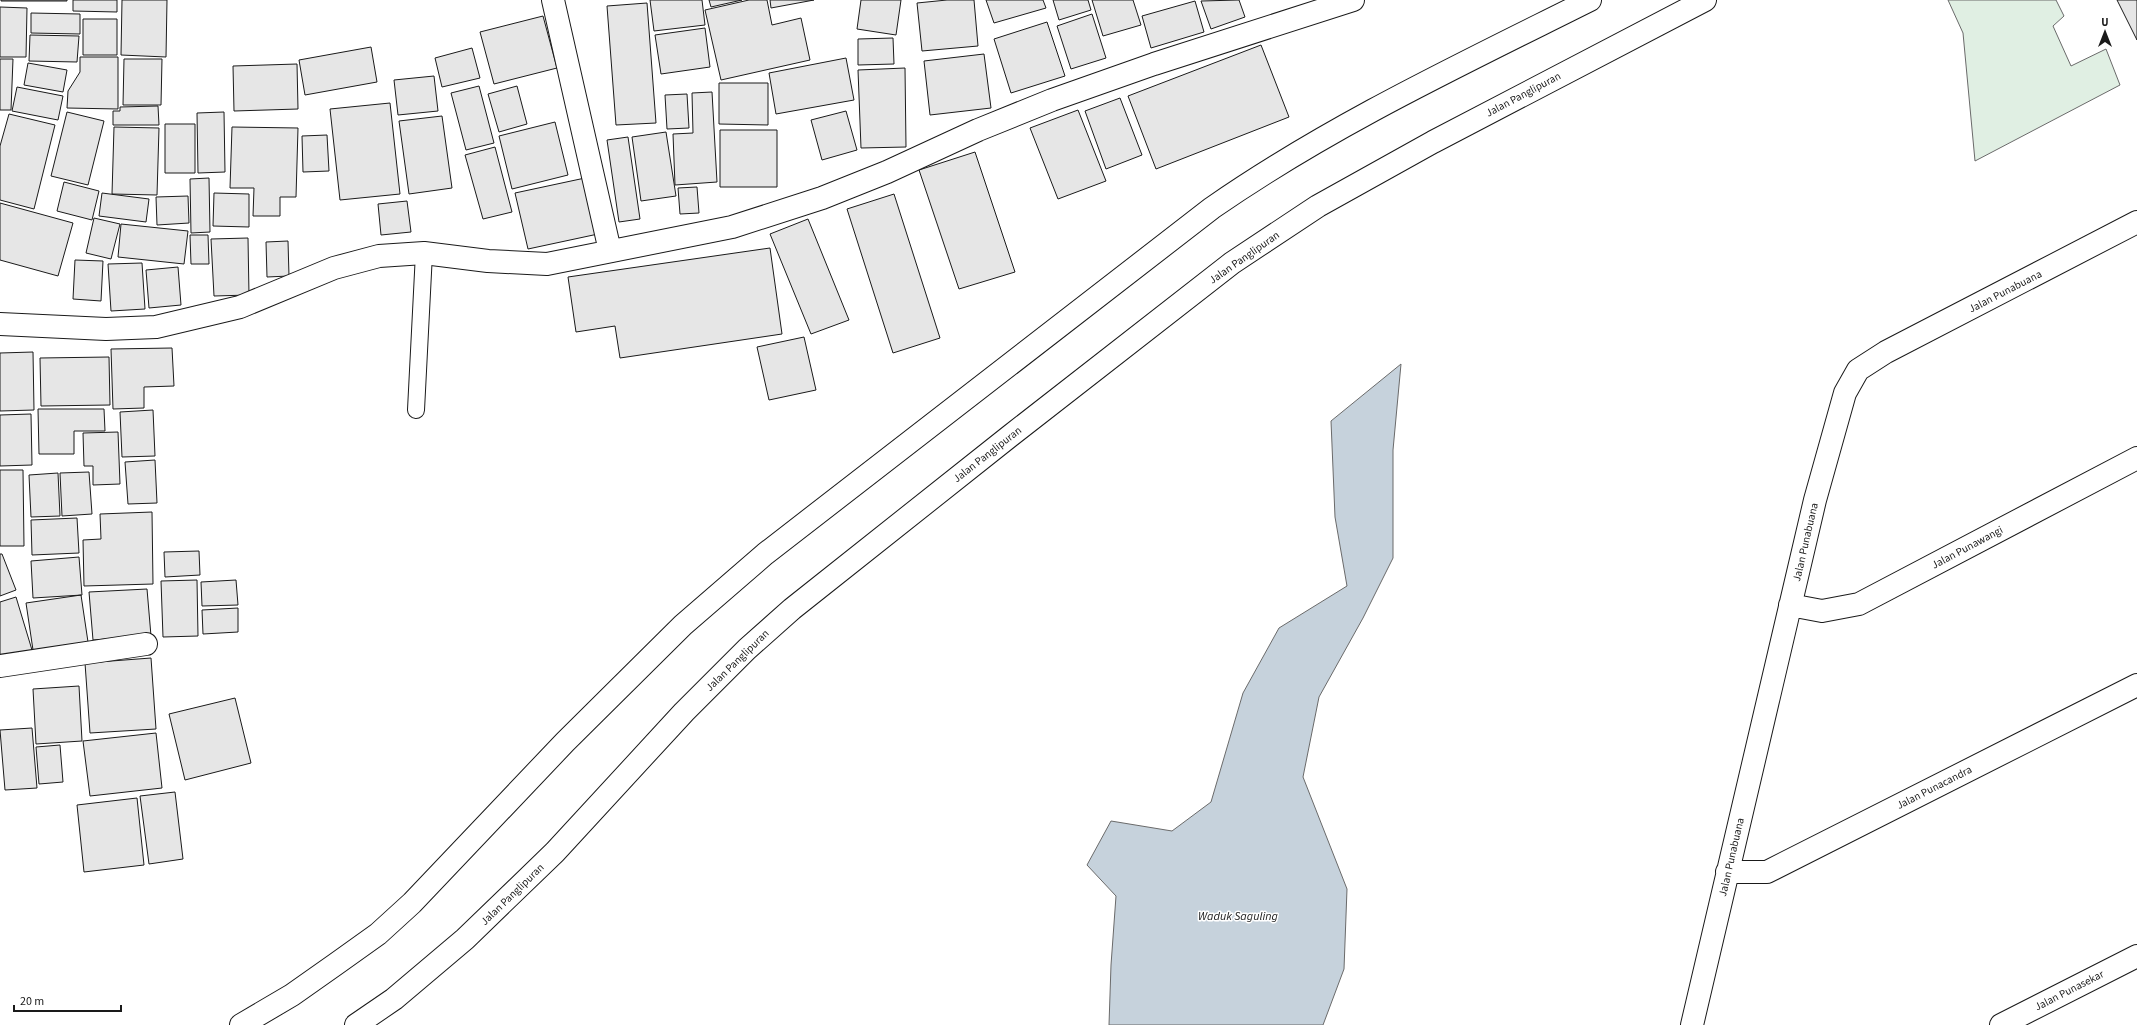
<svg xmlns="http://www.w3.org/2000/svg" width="2137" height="1025" viewBox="0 0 2137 1025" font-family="'Source Sans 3',sans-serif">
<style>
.green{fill:#e0efe3;stroke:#6a6a6a}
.water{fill:#c6d2dc;stroke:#6a6a6a}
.building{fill:#e6e6e6;stroke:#1a1a1a}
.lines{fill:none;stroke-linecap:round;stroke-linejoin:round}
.lane-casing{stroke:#1a1a1a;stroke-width:18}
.street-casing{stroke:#1a1a1a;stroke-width:24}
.secondary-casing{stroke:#1a1a1a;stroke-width:24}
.lane{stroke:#fff;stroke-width:16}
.street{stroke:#fff;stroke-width:22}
.secondary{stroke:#fff;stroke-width:22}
.labels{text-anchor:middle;stroke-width:3;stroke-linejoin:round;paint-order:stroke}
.street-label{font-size:11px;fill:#1a1a1a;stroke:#fff}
.water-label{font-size:12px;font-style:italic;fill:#1a1a1a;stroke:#fff}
</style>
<rect width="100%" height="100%" fill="#fff"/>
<path class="green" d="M1948 0H2056L2064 16 2053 26 2071 66 2106 49 2120 85 1975 161 1963 33Z"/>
<path class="water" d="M1401 364 1393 450V558L1363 618 1319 697 1303 777 1347 889 1344 969 1323 1025H1109L1111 965 1116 896 1087 865 1111 821 1172 831 1211 802 1243 693 1279 628 1347 586 1335 517 1331 421Z"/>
<path class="building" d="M1 0H67V1H1Z
M73 0H117V12L73 11Z
M122 0H167L166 57 121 55Z
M650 0H702L705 25 654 31Z
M709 0H742L711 7Z
M749 0H767L772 25 801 18 810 60 721 80 705 10Z
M770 0H814L771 8Z
M861 0H901L896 35 857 29Z
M947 0H974L978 46 922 51 917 3Z
M986 0H1043L1046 8 994 23Z
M1053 0H1088L1091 10 1059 20Z
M1092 0H1133L1141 25 1103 36Z
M1239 0 1245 17 1211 29 1201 1Z
M2117 0H2137V40Z
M1195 1 1204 32 1151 48 1142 16Z
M647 3 656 123 616 125 607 6Z
M0 7 27 8 26 57H0Z
M31 13 80 14V34L31 33Z
M1092 14 1106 58 1071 69 1057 26Z
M543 16 557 68 494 84 480 32Z
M83 19H117V55H83Z
M1047 22 1065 76 1011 93 994 39Z
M705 28 710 67 661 74 655 35Z
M30 35 79 36 77 62 29 61Z
M893 38 894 64 858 65V39Z
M1261 45 1289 117 1156 169 1128 96Z
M371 47 377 82 305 95 299 60Z
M472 48 480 78 442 87 435 58Z
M984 54 991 108 930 115 924 61Z
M80 57H118V109L67 108 68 91 80 72Z
M846 58 854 100 776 114 769 73Z
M0 59H13L11 110H0Z
M124 59H162L161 105H123Z
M28 63 67 70 63 92 24 85Z
M297 64 298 109 234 111 233 66Z
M905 68 906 147 861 148 858 70Z
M434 76 438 111 398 115 394 80Z
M719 83H768V125L719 124Z
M479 86 494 143 466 150 451 93Z
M517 86 527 124 499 132 488 94Z
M17 87 63 96 58 120 12 111Z
M712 92 717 182 675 185 673 134 693 133 692 93Z
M687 94 689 128 667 129 665 95Z
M1120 98 1142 155 1106 169 1085 111Z
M390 103 400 194 340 200 330 109Z
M158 106 159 125H113V111H120V107Z
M1078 110 1106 181 1058 199 1030 128Z
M846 111 857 150 822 160 811 120Z
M67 112 104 121 88 185 51 176Z
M224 112 225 172 198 173 197 113Z
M9 114 55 125 34 209 0 200V146Z
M442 116 452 188 409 194 399 121Z
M555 122 568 175 512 189 499 136Z
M165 124H195V173H165Z
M114 127 159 128 157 195 112 194Z
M232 127 298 128 296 197H280V216H253L254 188H230Z
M720 130H777V187H720Z
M666 132 676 196 641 201 632 137Z
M327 135 329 171 303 172 302 136Z
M628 137 640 219 619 222 607 140Z
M495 147 512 212 483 219 465 155Z
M975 152 1015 272 959 289 919 170Z
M209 178 210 232 191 233 190 179Z
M585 178 598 234 528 249 515 193Z
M64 182 99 191 92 220 57 211Z
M697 187 699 213 680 214 678 188Z
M102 193 149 199 146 222 99 216Z
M214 193 249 194V227L213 226Z
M894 194 940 338 893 353 847 209Z
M188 196 189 223 157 225 156 197Z
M407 201 411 232 381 235 378 204Z
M0 203 73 223 58 276 0 260Z
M94 218 120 224 111 259 86 253Z
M808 219 849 320 811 334 770 234Z
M121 224 188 231 184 264 118 257Z
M190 235H208L209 264H191Z
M248 238 249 295 214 296 211 239Z
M288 241 289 276 267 277 266 242Z
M770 248 782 334 620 358 615 326 576 332 568 277Z
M75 260 103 261 101 301 73 299Z
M142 263 145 309 111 311 108 264Z
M178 267 181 305 149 308 146 270Z
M804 337 816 390 769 400 757 347Z
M172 348 174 386 144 387V408L113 409 111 349Z
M33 352 34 410 0 411V353Z
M109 357 110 405 41 406 40 358Z
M38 409H104L105 431H74V454H39Z
M153 410 155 456 122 457 120 412Z
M31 414 32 465 0 466V415Z
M118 432 120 484 93 485V466H84L83 433Z
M155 460 157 503 128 504 125 462Z
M0 470H23L24 546H0Z
M89 472 92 514 62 516 60 473Z
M58 473 60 516 31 517 29 475Z
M152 512 153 584 84 586 83 540 101 539 100 514Z
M77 518 79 553 32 555 31 520Z
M199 551 200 575 165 577 164 552Z
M0 554H2L16 590 0 596Z
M79 557 82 595 33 598 31 561Z
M197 580 198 636 163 637 161 581Z
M236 580 238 605 202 606 201 582Z
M147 589 151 636 93 640 89 592Z
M81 595 88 642 33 650 26 603Z
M16 597 32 650 0 660V602Z
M238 608V632L203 634 202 610Z
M151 658 156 729 90 733 85 663Z
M79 686 82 741 36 744 33 689Z
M235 698 251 763 185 780 169 714Z
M32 728 37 788 5 790 0 730Z
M156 733 162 788 90 796 83 741Z
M60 745 63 782 39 784 36 747Z
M175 792 183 859 149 864 140 796Z
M137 798 144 865 84 872 77 805Z"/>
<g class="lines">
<g class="lane-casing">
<path id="lane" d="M416 410 424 253"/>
</g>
<g class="street-casing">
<path id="street" d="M553 0 610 251
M0 324 106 329 156 327 240 307 334 268 379 256 424 253 488 261 547 264 732 227 822 198 887 172 978 130 1052 100 1154 64 1353 0
M1790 605 1822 611 1859 604 2137 458
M0 666 146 644
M1727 872H1767L2137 685
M1692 1025 1815 500 1845 393 1858 370 1886 352 2137 222
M2001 1025 2137 956"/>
</g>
<g class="secondary-casing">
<path id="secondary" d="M241 1025 292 995 336 964 378 934 412 903 565 742 683 625 765 554 1212 208C1330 126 1462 64 1590 0
M356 1025 394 999 465 939 555 852 684 712 747 649 792 609 1010 436 1232 263 1318 206 1433 142 1705 0"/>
</g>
<use href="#lane" class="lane"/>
<use href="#street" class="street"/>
<use href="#secondary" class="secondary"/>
</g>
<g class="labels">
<g class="street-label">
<text transform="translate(1523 94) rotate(-28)" y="4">Jalan Panglipuran</text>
<text transform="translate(1244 257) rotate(-35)" y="4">Jalan Panglipuran</text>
<text transform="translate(2005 291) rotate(-27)" y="4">Jalan Punabuana</text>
<text transform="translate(987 454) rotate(-38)" y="4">Jalan Panglipuran</text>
<text transform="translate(1805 542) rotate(-77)" y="4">Jalan Punabuana</text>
<text transform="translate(1967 547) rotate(-28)" y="4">Jalan Punawangi</text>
<text transform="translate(737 660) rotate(-44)" y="4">Jalan Panglipuran</text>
<text transform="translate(1934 787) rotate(-27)" y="4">Jalan Punacandra</text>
<text transform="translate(1731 857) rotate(-77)" y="4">Jalan Punabuana</text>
<text transform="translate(512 894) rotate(-44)" y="4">Jalan Panglipuran</text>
<text transform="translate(2069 990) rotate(-27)" y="4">Jalan Punasekar</text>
</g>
<g class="water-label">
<text x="1238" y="920">Waduk Saguling</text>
</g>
</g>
<g transform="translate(2105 32)" stroke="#ffffff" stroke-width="3" paint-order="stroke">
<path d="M0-3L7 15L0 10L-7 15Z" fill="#1a1a1a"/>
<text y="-6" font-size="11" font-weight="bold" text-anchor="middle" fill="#1a1a1a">U</text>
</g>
<path d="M14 1005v6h107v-6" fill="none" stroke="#1a1a1a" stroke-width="2"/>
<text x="20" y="1005" font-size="12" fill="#1a1a1a" stroke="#ffffff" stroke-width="3" paint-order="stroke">20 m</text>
</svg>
